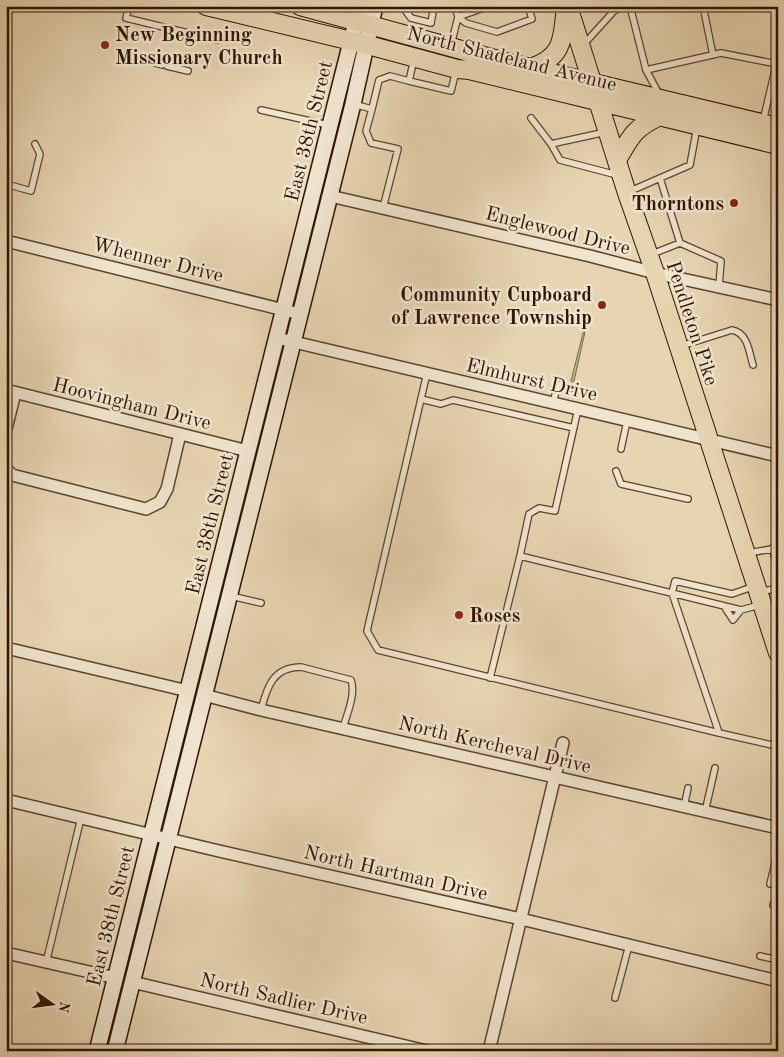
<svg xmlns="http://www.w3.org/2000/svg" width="784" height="1057" viewBox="0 0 784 1057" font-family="'Old Standard TT',serif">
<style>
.green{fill:#b6bd8c;stroke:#726847}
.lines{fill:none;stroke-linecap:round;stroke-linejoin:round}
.service-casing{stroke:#5d442e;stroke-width:8}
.minor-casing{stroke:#5d442e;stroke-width:14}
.secondary-casing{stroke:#2f1402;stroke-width:18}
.primary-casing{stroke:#2f1402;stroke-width:20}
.service{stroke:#efe4cd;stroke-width:5.5}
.minor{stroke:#efe4cd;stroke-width:11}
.secondary{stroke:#efe4cd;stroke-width:15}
.primary{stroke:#e7d5b2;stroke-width:18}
.poi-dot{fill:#8f2418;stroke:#efe4cd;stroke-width:2}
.labels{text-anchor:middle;stroke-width:5;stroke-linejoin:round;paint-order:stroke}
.poi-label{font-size:20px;font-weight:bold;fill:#2f1402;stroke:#efe4cd;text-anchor:start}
.street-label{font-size:20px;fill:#2f1402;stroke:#efe4cd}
</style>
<rect width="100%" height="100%" fill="#e7d5b2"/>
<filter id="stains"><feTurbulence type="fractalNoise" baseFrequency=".004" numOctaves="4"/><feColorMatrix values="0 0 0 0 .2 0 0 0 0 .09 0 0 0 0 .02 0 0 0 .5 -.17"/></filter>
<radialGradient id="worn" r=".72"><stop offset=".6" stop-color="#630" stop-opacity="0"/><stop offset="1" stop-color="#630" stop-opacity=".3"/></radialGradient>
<path class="green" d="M585 332 574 381 573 382 571 381 583 333Z"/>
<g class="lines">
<g class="service-casing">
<path id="service" d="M129 6 126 18 217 40
M402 6 411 18 431 23 434 6
M630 6 646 70
M703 6 713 55
M458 17 466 23 497 32 532 19 528 6
M458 17 489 6
M584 44 614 11 624 6
M451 45 458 17 455 6
M140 59 162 65
M414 59 409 81 451 91 456 71
M167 66 188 71
M659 94 646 70 721 53 777 64
M353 104 372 109 379 80 390 76 409 81
M372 109 366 131 371 143 398 149 383 208
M261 110 328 125
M531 118 551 144
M763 121 777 62
M606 132 551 144 560 160 617 175
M6 184 31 191 40 154 35 144
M628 192 690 165 697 127
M680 243 721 261 719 286
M652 254 680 243 660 178
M681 346 732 330C748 333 749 352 753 365
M427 373 367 631 378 650 719 733
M421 399 441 404 453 400 574 428
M553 403 558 384 584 391
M578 409 555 511 539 508 529 514 520 556 741 610 760 605
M621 449 627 421
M616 471 621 484 688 499
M772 548 778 568
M748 553 778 548
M755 586 732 594 675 581 672 593 719 733 772 745
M760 592 778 588
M231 596 261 603
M724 606 733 620 741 610
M490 678 520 556
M261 710C267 687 273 667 301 667L351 680C356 694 347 714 343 728
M684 807 688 788
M705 812 715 768
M770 884 778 851
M773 905 778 906
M760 956 778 960
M46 963 81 818
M615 998 629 945"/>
</g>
<g class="minor-casing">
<path id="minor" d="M330 196 590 256 655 273 778 300
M6 241 300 314
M277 338 778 456
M6 390 248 451
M6 429 15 393
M6 469 12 475 146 509 160 502 167 489 180 434
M6 648 188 691
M204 695 261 710 778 828
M6 800 219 851 521 919 778 981
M6 953 116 978
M132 982 427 1051
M489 1051 563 743"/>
</g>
<g class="secondary-casing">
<path id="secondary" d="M97 1051 360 6
M115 1051 353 104 375 6"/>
</g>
<g class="primary-casing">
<path id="primary" d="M206 6 368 45 457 69 469 70 778 145
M300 6 502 61 778 127
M568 6 627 193 655 273 778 653
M531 68C565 56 562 38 566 7
M617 160C631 136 634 128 660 116"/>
</g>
<use href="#service" class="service"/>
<use href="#minor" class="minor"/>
<use href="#secondary" class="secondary"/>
<use href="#primary" class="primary"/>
</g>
<g class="poi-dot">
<circle cx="105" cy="45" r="5"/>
<circle cx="734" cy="203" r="5"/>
<circle cx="602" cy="305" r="5"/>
<circle cx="459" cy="615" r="5"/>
</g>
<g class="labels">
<g class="poi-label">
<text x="115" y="41">New Beginning<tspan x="115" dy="23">Missionary Church</tspan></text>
<text x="724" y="210" text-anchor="end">Thorntons</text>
<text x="592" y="301" text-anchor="end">Community Cupboard<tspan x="592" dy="23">of Lawrence Township</tspan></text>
<text x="469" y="622">Roses</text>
</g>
<g class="street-label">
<text transform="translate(512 58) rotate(14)" y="7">North Shadeland Avenue</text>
<text transform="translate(308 131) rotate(-76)" y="7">East 38th Street</text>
<text transform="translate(558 230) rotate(14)" y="7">Englewood Drive</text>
<text transform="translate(158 259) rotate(14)" y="7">Whenner Drive</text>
<text transform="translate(693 323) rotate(72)" y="7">Pendleton Pike</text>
<text transform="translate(532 379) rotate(13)" y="7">Elmhurst Drive</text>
<text transform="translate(132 403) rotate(14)" y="7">Hoovingham Drive</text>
<text transform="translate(209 524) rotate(-76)" y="7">East 38th Street</text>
<text transform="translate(495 744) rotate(13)" y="7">North Kercheval Drive</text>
<text transform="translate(396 872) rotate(13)" y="7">North Hartman Drive</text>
<text transform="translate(110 916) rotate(-76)" y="7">East 38th Street</text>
<text transform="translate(284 998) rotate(13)" y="7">North Sadlier Drive</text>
</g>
</g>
<rect width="784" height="1057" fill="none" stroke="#e7d5b2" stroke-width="25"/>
<rect x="8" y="8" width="769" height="1042" fill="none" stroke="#2f1402" stroke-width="2.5"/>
<rect x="12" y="12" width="759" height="1032" fill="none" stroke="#2f1402"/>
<g transform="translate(52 1004) rotate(104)" stroke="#efe4cd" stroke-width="4" paint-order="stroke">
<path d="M0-4L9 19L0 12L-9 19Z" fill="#2f1402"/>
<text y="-8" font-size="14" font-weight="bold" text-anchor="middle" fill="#2f1402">N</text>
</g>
<rect width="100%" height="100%" filter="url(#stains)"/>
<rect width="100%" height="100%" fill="url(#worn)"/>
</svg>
